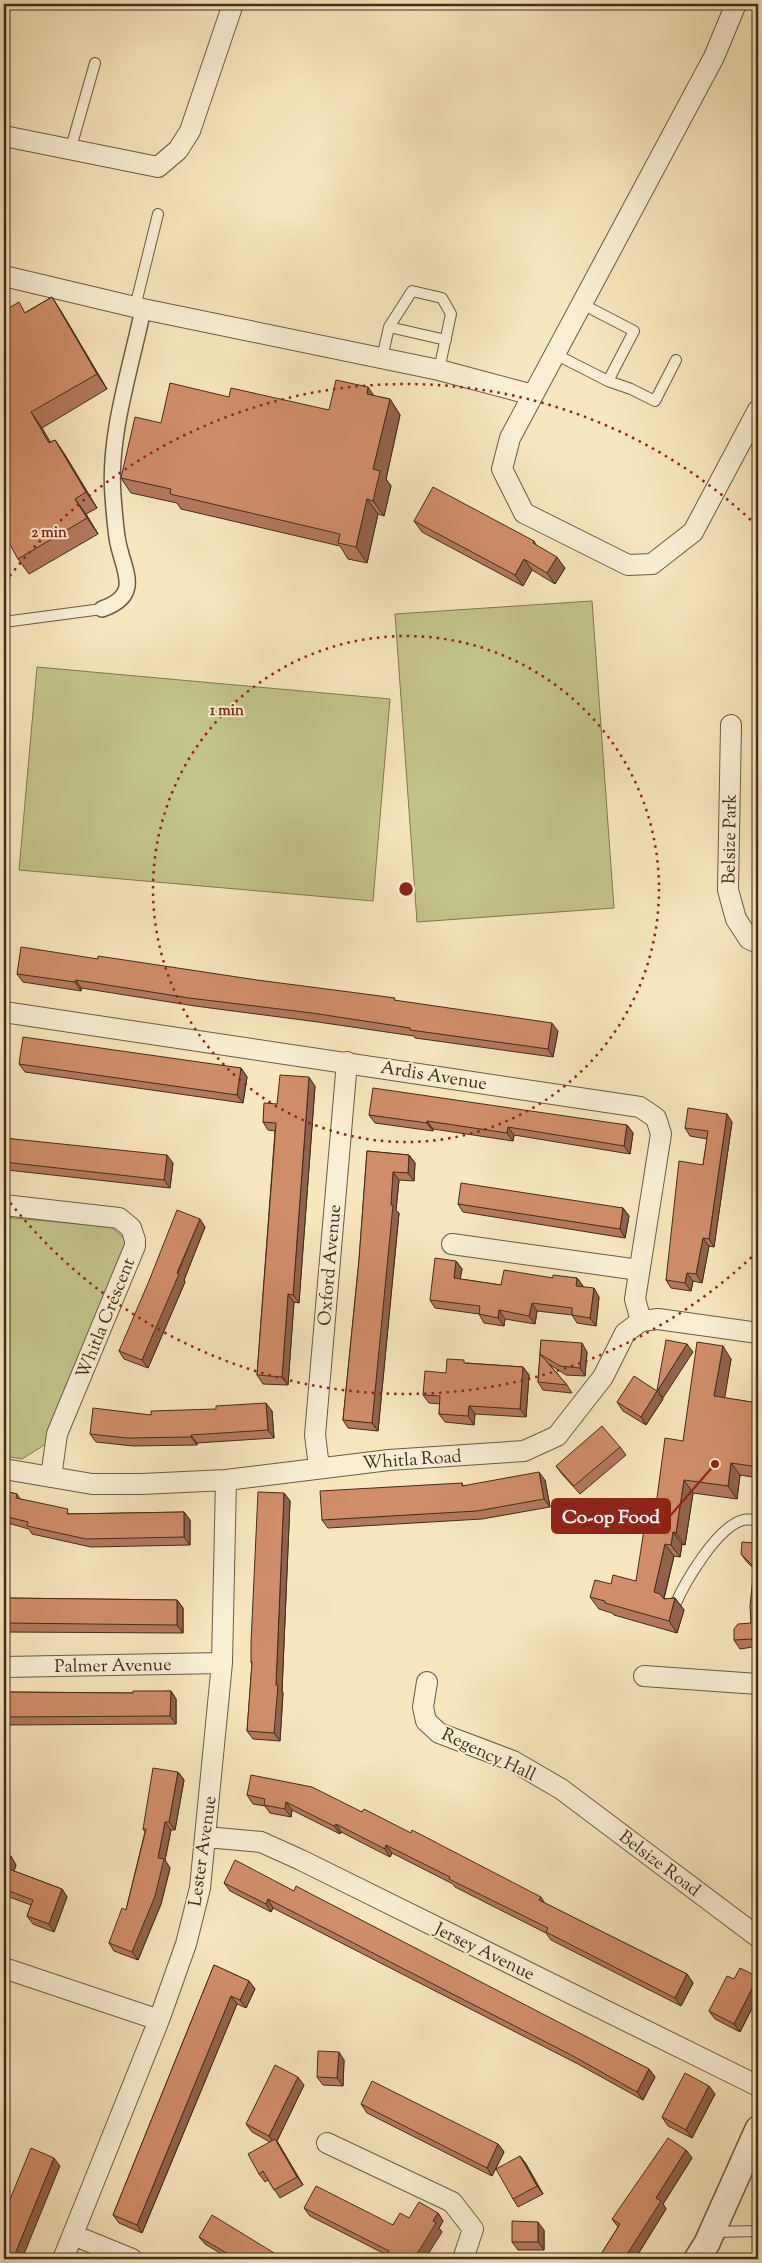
<svg xmlns="http://www.w3.org/2000/svg" width="762" height="2263" viewBox="0 0 762 2263" font-family="'Sorts Mill Goudy',serif">
<style>
.grass{fill:#c4c38c;stroke:#827852}
.lines{fill:none;stroke-linecap:round;stroke-linejoin:round}
.service-casing{stroke:#6e5b42;stroke-width:12}
.pedestrian-casing{stroke:#6e5b42;stroke-width:18}
.minor-casing{stroke:#6e5b42;stroke-width:22}
.tertiary-casing{stroke:#6e5b42;stroke-width:28}
.service{stroke:#faefd5;stroke-width:10}
.pedestrian{stroke:#faefd5;stroke-width:15}
.minor{stroke:#faefd5;stroke-width:20}
.tertiary{stroke:#faefd5;stroke-width:25}
.wall{fill:#b3795d;stroke:#412d19}
.shaded-wall{fill:#92634c;stroke:#412d19}
.building{fill:#d08d6c;stroke:#412d19}
.ring{fill:none;stroke:#8f2418;stroke-width:2.5;stroke-dasharray:2.5 5}
.labels{text-anchor:middle;stroke-width:4;stroke-linejoin:round;paint-order:stroke}
.street-label{font-size:18px;fill:#412d19;stroke:#faefd5}
.centre{fill:#8f2418;stroke:#faefd5;stroke-width:2.5}
.ring-label{font-size:15px;text-anchor:middle;font-weight:bold;fill:#8f2418;stroke:#faefd5;stroke-width:4;stroke-linejoin:round;paint-order:stroke}
.leader{fill:none;stroke:#8f2418;stroke-width:2}
.callout-dot{fill:#8f2418;stroke:#faefd5;stroke-width:2}
.callout{fill:#8f2418;stroke:#8f2418;stroke-width:2}
.callout-label{font-size:19px;text-anchor:middle;font-weight:bold;fill:#fff}
</style>
<rect width="100%" height="100%" fill="#f7e6be"/>
<filter id="stains"><feTurbulence type="fractalNoise" baseFrequency=".004" numOctaves="4"/><feColorMatrix values="0 0 0 0 .2 0 0 0 0 .09 0 0 0 0 .02 0 0 0 .5 -.17"/></filter>
<radialGradient id="worn" r=".72"><stop offset=".6" stop-color="#630" stop-opacity="0"/><stop offset="1" stop-color="#630" stop-opacity=".3"/></radialGradient>
<path class="grass" d="M592 601 614 908 417 922 395 614Z
M37 667 390 699 373 901 19 870Z
M4 1217 111 1227 126 1240V1252L49 1442 22 1459 4 1456Z"/>
<g class="lines">
<g class="service-casing">
<path id="service" d="M70 151 95 63
M582 304 634 331 608 381
M135 307 158 214
M555 354 608 381 631 389 655 401 676 360
M382 358 389 327
M439 370 451 314 442 298 412 291 389 327 446 340
M4 622 102 609
M675 1605C685 1582 717 1527 743 1520 747 1519 753 1520 758 1520
M713 2232 758 2231"/>
</g>
<g class="pedestrian-casing">
<path id="pedestrian" d="M102 609C145 594 121 568 117 537 115 523 114 509 113 496 108 435 131 368 143 309"/>
</g>
<g class="minor-casing">
<path id="minor" d="M736 4 714 57 510 438 502 469 524 513 628 565 652 564 693 532 758 410
M4 136 158 167 178 150 190 131 233 4
M4 276 143 309 439 370 533 395
M731 725 728 890 736 919 749 939 758 943
M4 1012 640 1107 656 1118 661 1134 635 1299 641 1321
M4 1205 119 1218 131 1228 135 1240V1246L57 1434 51 1477
M452 1244 639 1270
M319 1467 315 1435 347 1062
M4 1469 92 1484H142L226 1480 389 1460 524 1451 557 1436 603 1377 625 1333 641 1321 658 1319 758 1333
M4 1667 222 1663
M644 1676 758 1684
M427 1682 423 1707 426 1721 439 1733 513 1761 561 1789 758 1937
M206 1837 261 1842 301 1860 758 2086
M4 1968 159 2020
M327 2143 452 2202 473 2229 463 2259
M73 2235 132 2259
M63 2259 159 2020 186 1944 200 1888 222 1663 226 1480"/>
</g>
<g class="tertiary-casing">
<path id="tertiary" d="M697 2259 707 2243 758 2129"/>
</g>
<use href="#service" class="service"/>
<use href="#pedestrian" class="pedestrian"/>
<use href="#minor" class="minor"/>
<use href="#tertiary" class="tertiary"/>
</g>
<path class="wall" d="M52 297 62 313 107 389 42 428 50 442 55 440 65 455 97 508 86 514 98 534 29 574 18 559 26 312Z
M374 396 390 399 400 415 386 479 391 486 384 516 378 514 367 563 348 559 340 546 181 509 177 503 131 493 121 478 161 423 229 397 329 410Z
M414 521 534 541 536 545 565 568 555 584 532 570 523 586 422 532Z
M98 959 396 1001 558 1031 553 1057 415 1038 414 1036 318 1022 195 1006 81 988V991L23 982 17 974Z
M19 1064 241 1068 247 1077 243 1103 25 1072Z
M315 1086 299 1303 294 1302 288 1385 263 1384 257 1375 275 1131 268 1130 263 1122 277 1104Z
M369 1115 627 1125 633 1133 630 1154 514 1135 513 1141 433 1129V1131L375 1123Z
M732 1122 714 1247 709 1246 702 1283 693 1281 691 1291 671 1288 666 1280 703 1165 707 1139 690 1136 685 1128Z
M4 1138 173 1163 170 1188 7 1170 4 1166Z
M367 1151 409 1155 415 1163 414 1181 399 1180 396 1210 399 1213 378 1431 348 1428 343 1420 359 1260Z
M458 1204 623 1208 629 1216 625 1238 463 1212Z
M205 1227 184 1280 185 1282 148 1368 124 1359 119 1351Z
M456 1261 462 1269 460 1279 501 1285 553 1278H577L583 1286 582 1287 599 1297 596 1326 577 1323 572 1315 537 1311 535 1324 505 1319 504 1326 484 1323 479 1314 435 1308 430 1300Z
M541 1340 587 1352 585 1376 566 1375 549 1364 567 1385 572 1393 543 1390 538 1382Z
M731 1359 724 1398 758 1403V1478L740 1475 737 1499 693 1493 685 1545 682 1544 680 1557 674 1556 664 1599 675 1598 684 1610 677 1633 614 1615 612 1613 599 1609 590 1597 611 1584 636 1581 656 1505 683 1441Z
M466 1363 523 1367 529 1375 526 1417 475 1414 474 1425 445 1422 439 1414 440 1404 429 1403 423 1395 446 1373Z
M663 1399 646 1425 623 1411 617 1402Z
M272 1411 274 1438 197 1443V1445L133 1446 96 1442 90 1434 151 1415Z
M620 1447 626 1455 580 1494 562 1474 556 1466Z
M545 1480 550 1507 482 1519 328 1528 322 1520 462 1483 463 1486Z
M4 1491 17 1494 20 1499 71 1514 184 1512 190 1520V1545L91 1547 32 1534 29 1529 4 1522Z
M284 1493 290 1501 282 1691 283 1693 280 1741 253 1739 247 1731 252 1664 251 1662Z
M758 1526V1656L753 1649V1647L740 1649 734 1640 751 1623 754 1569 747 1562 741 1554 756 1543Z
M4 1598 177 1600 183 1608V1633L4 1632Z
M171 1691 176 1699V1724L4 1725V1692L133 1693Z
M178 1772 184 1780 175 1830H171L165 1860 170 1868 161 1904 138 1960 114 1951 109 1943 126 1910 145 1832 143 1829Z
M247 1795 362 1812 687 1974 693 1983 681 2006 551 1940 546 1933 455 1887 453 1884 392 1853 390 1857 341 1832 340 1834 292 1810 291 1817 270 1813 265 1806 253 1804Z
M4 1854 16 1865 14 1871 62 1889 67 1897 54 1932 33 1924 27 1916 31 1905 4 1895Z
M224 1883 294 1891 649 2069 655 2077 643 2100 578 2064 273 1908 271 1912 230 1891Z
M214 1965 249 1981 255 1989 246 2008 237 2004 142 2233 119 2223 113 2215Z
M758 1977V1996L740 2032 715 2019 709 2011 734 1979Z
M344 2060 343 2086 323 2085 317 2077Z
M304 2085 277 2141 303 2185 280 2198 268 2180 265 2182 259 2174 270 2142 252 2132 246 2124Z
M715 2094 692 2138 668 2126 662 2117Z
M361 2104 498 2144 504 2152 492 2176 367 2113Z
M686 2150 692 2158 663 2204 666 2209 635 2259H598L618 2227 612 2219Z
M520 2156 526 2164 543 2194 518 2207 513 2199Z
M304 2208 393 2225 409 2218 438 2213 443 2221 439 2228 442 2232 387 2255 310 2216Z
M544 2230V2250H518L512 2242Z
M199 2237 284 2259H230L205 2244Z"/>
<path class="shaded-wall" d="M52 297 62 313 107 389 97 374Z
M368 387 379 403 367 394Z
M390 399 400 415 386 479 391 486 384 516 373 501V469Z
M31 412 42 428 60 458 49 443Z
M55 440 65 455 97 508 86 492Z
M75 499 86 514 98 534 87 518Z
M367 499 378 514 367 563 356 547Z
M557 557 565 568 555 584 547 573Z
M524 559 532 570 523 586 515 575Z
M76 980 81 988V991L75 982Z
M552 1023 558 1031 553 1057 548 1049Z
M241 1068 247 1077 243 1103 237 1095Z
M309 1077 315 1086 299 1303 293 1295Z
M727 1114 732 1122 714 1247 709 1239Z
M427 1121 433 1129V1131L427 1123Z
M627 1125 633 1133 630 1154 624 1146Z
M508 1127 514 1135 513 1141 507 1133Z
M167 1155 173 1163 170 1188 164 1180Z
M409 1155 415 1163 414 1181 408 1173Z
M393 1172 399 1180 396 1210 399 1213 378 1431 372 1423Z
M623 1208 629 1216 625 1238 620 1229Z
M200 1219 205 1227 184 1280 185 1282 148 1368 142 1360Z
M703 1238 709 1246 702 1283 696 1274Z
M456 1261 462 1269 459 1286 454 1278Z
M687 1273 693 1281 691 1291 685 1283Z
M577 1278 583 1286 582 1294 576 1286Z
M594 1288 599 1297 596 1326 590 1318Z
M288 1294 294 1302 288 1385 282 1377Z
M532 1303 537 1311 535 1324 529 1316Z
M499 1310 505 1319 504 1326 498 1318Z
M582 1343 587 1352 585 1376 580 1368Z
M687 1344 693 1352 663 1398 658 1390Z
M723 1346 731 1359 723 1409 714 1396Z
M523 1367 529 1375 526 1417 520 1409Z
M657 1391 663 1399 646 1425 641 1417Z
M266 1403 272 1411 274 1438 268 1430Z
M469 1406 475 1414 474 1425 468 1416Z
M191 1435 197 1443V1445L191 1437Z
M755 1449 758 1454V1475L752 1466Z
M731 1463 740 1475 737 1499 728 1486Z
M539 1472 545 1480 550 1507 544 1499Z
M684 1480 693 1493 685 1545 676 1533Z
M284 1493 290 1501 282 1691 283 1693 280 1741 274 1733Z
M184 1512 190 1520V1545L184 1537Z
M673 1532 682 1544 680 1557 671 1545Z
M665 1544 674 1556 662 1605 654 1592Z
M675 1598 684 1610 677 1633 669 1621Z
M177 1600 183 1608V1633L177 1625Z
M171 1691 176 1699V1724L170 1716Z
M178 1772 184 1780 175 1830 169 1822Z
M286 1802 292 1810 291 1817 285 1809Z
M165 1822 171 1830 165 1860 170 1868 161 1904 138 1960 132 1952 158 1858Z
M336 1824 341 1832 340 1834 334 1826Z
M386 1845 392 1853 390 1857 385 1849Z
M11 1856 16 1865 12 1877 6 1868Z
M62 1889 67 1897 54 1932 49 1924Z
M541 1897 546 1905 539 1900Z
M268 1899 273 1908 271 1912 266 1904Z
M687 1974 693 1983 681 2006 675 1998Z
M758 1977V1996L740 2032 734 2024Z
M249 1981 255 1989 246 2008 240 2000Z
M231 1996 237 2004 142 2233 137 2225Z
M339 2052 344 2060 343 2086 337 2078Z
M649 2069 655 2077 643 2100 637 2092Z
M298 2077 304 2085 277 2141 303 2185 269 2136Z
M709 2086 715 2094 692 2138 686 2130Z
M498 2144 504 2152 492 2176 487 2168Z
M686 2150 692 2158 663 2204 666 2209 635 2259H624L656 2198Z
M520 2156 526 2164 543 2194 537 2186Z
M54 2158 60 2166 22 2259H13Z
M438 2213 443 2221 439 2228 442 2232 425 2259H414L433 2221Z
M538 2222 544 2230V2250L538 2242Z"/>
<path class="building" d="M52 297 97 374 31 412 49 443 55 440 86 492 75 499 87 518 18 559 4 534V311L19 302 25 313Z
M336 380 368 387 367 394 390 399 373 469 380 471 373 501 367 499 356 547 338 543 340 534 170 494 171 489 121 478 135 417 161 423 170 383 229 397 231 388 329 410Z
M433 487 534 541 533 543 557 557 547 573 524 559 515 575 414 521Z
M21 947 98 959V956L257 980 365 994 395 998 394 1000 552 1023 548 1049 410 1030V1028L312 1013 189 998 76 980 75 982 17 974Z
M23 1037 241 1068 237 1095 19 1064Z
M280 1075 309 1077 293 1295 288 1294 282 1377 257 1375 276 1123 263 1122 264 1103 277 1104Z
M373 1088 627 1125 624 1146 508 1127 507 1133 427 1121V1123L369 1115Z
M688 1108 727 1114 709 1239 703 1238 696 1274 687 1273 685 1283 666 1280 679 1161 703 1165 708 1131 685 1128Z
M4 1138 167 1155 164 1180 4 1162Z
M367 1151 409 1155 408 1173 393 1172 391 1205H393L372 1423 343 1420 359 1260Z
M461 1183 623 1208 620 1229 458 1204Z
M177 1210 200 1219 177 1273 179 1274 142 1360 119 1351 149 1281Z
M435 1258 456 1261 454 1278 501 1285 504 1270 553 1278V1275L577 1278 576 1286 594 1288 590 1318 572 1315V1308L532 1303 529 1316 499 1310 498 1318 479 1314 480 1306 430 1300Z
M541 1340 582 1343 580 1368 560 1366 540 1354Z
M666 1340 687 1344 658 1390H657Z
M697 1342 723 1346 714 1396 758 1403V1422L757 1431 758 1432V1450L755 1449 752 1466 731 1463 728 1486 684 1480 676 1533 673 1532 671 1545 665 1544 654 1592 660 1594 664 1599 675 1598 669 1621 605 1603V1601L590 1597 595 1580 611 1584 613 1575 636 1581 648 1504 656 1505 665 1438 683 1441Z
M540 1354 567 1385 538 1382Z
M447 1359 464 1360V1363L523 1367 520 1409 469 1406 468 1416 439 1414 440 1396 423 1395 425 1371 446 1373Z
M634 1376 657 1391 641 1417 617 1402Z
M266 1403 268 1430 191 1435V1437L127 1438 90 1434 93 1408 151 1415V1411L216 1409V1406Z
M602 1426 620 1447 574 1486 556 1466Z
M539 1472 544 1499 477 1511 322 1520 320 1491 462 1483V1486Z
M4 1491 17 1494 16 1498 68 1509 67 1514 184 1512V1537L86 1539 27 1526 28 1522 4 1516Z
M258 1492 284 1493 276 1685H278L274 1733 247 1731 252 1662H251V1643Z
M758 1526V1648L753 1649 752 1639 734 1640V1629L738 1624 751 1623 750 1606 754 1567 741 1554 742 1542 756 1543Z
M4 1598 177 1600V1625L4 1623Z
M133 1691H171L170 1716 4 1717V1692L133 1693Z
M153 1768 178 1772 169 1822H165L158 1858 164 1859 155 1896 132 1952 109 1943 122 1908 126 1910 146 1829H143Z
M251 1775 312 1787 362 1812 364 1809 411 1833 412 1830 541 1897 539 1900 687 1974 675 1998 546 1932 548 1928 449 1879 450 1877 386 1845 385 1849 336 1824 334 1826 286 1802 285 1809 264 1805 265 1799 247 1795Z
M4 1854 11 1856 6 1868 62 1889 49 1924 27 1916 33 1900 4 1889Z
M235 1860 294 1891 296 1886 313 1895 649 2069 637 2092 573 2056 268 1899 266 1904 224 1883Z
M214 1965 249 1981 240 2000 231 1996 137 2225 113 2215Z
M740 1968 758 1977 734 2024 709 2011 727 1976 734 1979Z
M318 2051 339 2052 337 2078 317 2077Z
M275 2065 298 2077 269 2136 246 2124Z
M685 2073 709 2086 686 2130 662 2117Z
M372 2081 498 2144 487 2168 361 2104Z
M668 2138 686 2150 656 2198 661 2201 624 2259H598L620 2224 612 2219Z
M275 2139 297 2177 274 2190 263 2171 259 2174 248 2154Z
M31 2148 54 2158 13 2259H4V2214Z
M520 2156 537 2186 513 2199 496 2169Z
M316 2186 393 2225 400 2213 409 2218 419 2202 438 2213 433 2221 436 2223 414 2259H384L389 2251 304 2208Z
M212 2215 284 2259H237L199 2237Z
M512 2221 538 2222V2242H512Z"/>
<g class="ring">
<circle cx="406" cy="889" r="253"/>
<path d="M757 1252A505 505 0 0 1 5 1196M5 582A505 505 0 0 1 757 526"/>
</g>
<g class="labels">
<g class="street-label">
<text transform="translate(729 839) rotate(-89)" y="6">Belsize Park</text>
<text transform="translate(434 1075) rotate(9)" y="6">Ardis Avenue</text>
<text transform="translate(329 1265) rotate(-85)" y="6">Oxford Avenue</text>
<text transform="translate(105 1318) rotate(-68)" y="6">Whitla Crescent</text>
<text transform="translate(412 1459) rotate(-4)" y="6">Whitla Road</text>
<text transform="translate(113 1665) rotate(-1)" y="6">Palmer Avenue</text>
<text transform="translate(489 1754) rotate(25)" y="6">Regency Hall</text>
<text transform="translate(202 1851) rotate(-82)" y="6">Lester Avenue</text>
<text transform="translate(660 1863) rotate(37)" y="6">Belsize Road</text>
<text transform="translate(485 1951) rotate(26)" y="6">Jersey Avenue</text>
</g>
</g>
<circle cx="406" cy="889" r="8" class="centre"/>
<g class="ring-label">
<text x="49" y="537">2 min</text>
<text x="227" y="715">1 min</text>
</g>
<path class="leader" d="M715 1464L670 1516"/>
<circle class="callout-dot" cx="715" cy="1464" r="5"/>
<rect class="callout" x="552" y="1499" width="118" height="34" rx="5"/>
<g class="callout-label">
<text x="611" y="1523">Co-op Food</text>
</g>
<rect width="762" height="2263" fill="none" stroke="#f7e6be" stroke-width="20"/>
<rect x="5" y="5" width="752" height="2253" fill="none" stroke="#412d19" stroke-width="2.5"/>
<rect x="10" y="10" width="742" height="2243" fill="none" stroke="#412d19"/>
<rect width="100%" height="100%" filter="url(#stains)"/>
<rect width="100%" height="100%" fill="url(#worn)"/>
</svg>
